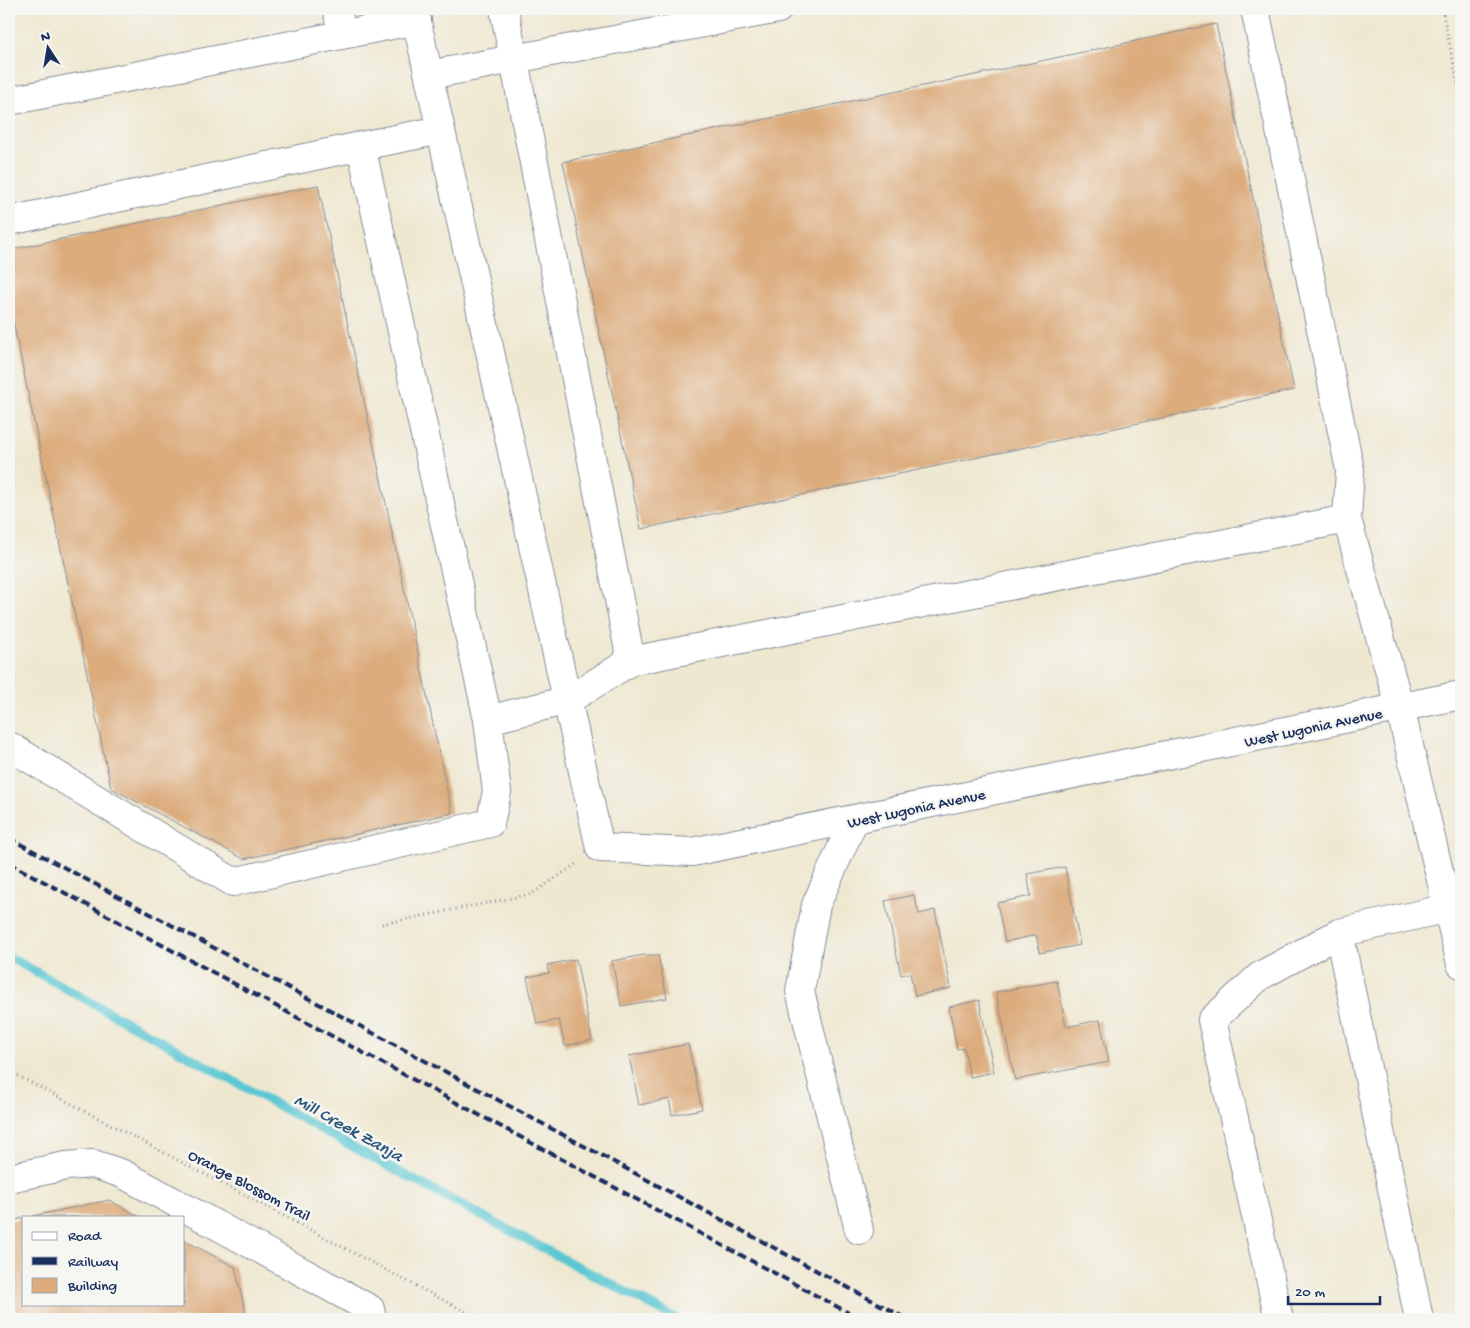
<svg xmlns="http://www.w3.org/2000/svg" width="1470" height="1328" viewBox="0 0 1470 1328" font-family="'Gochi Hand',sans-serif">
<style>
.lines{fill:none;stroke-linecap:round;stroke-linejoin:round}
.stream{stroke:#5bc7d3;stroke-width:9}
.building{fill:#dcac7d}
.minor-casing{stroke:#858c98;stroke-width:30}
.path{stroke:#858c98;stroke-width:3;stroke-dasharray:1 4;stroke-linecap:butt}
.minor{stroke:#fff;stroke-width:28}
.rail{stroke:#1b2f5e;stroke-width:4;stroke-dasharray:8 4;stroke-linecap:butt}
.labels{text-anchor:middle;stroke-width:5;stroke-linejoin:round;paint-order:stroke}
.street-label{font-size:16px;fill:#1b2f5e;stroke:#f6f6f2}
.water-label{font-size:18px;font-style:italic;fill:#2b557b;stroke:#f6f6f2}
</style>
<rect width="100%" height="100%" fill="#f6f6f2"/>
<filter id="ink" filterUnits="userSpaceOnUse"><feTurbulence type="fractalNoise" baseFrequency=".02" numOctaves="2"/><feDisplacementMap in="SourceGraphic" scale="10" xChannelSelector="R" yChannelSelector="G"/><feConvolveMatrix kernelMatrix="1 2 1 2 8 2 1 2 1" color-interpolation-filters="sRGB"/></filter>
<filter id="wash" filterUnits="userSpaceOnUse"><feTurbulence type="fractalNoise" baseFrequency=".0096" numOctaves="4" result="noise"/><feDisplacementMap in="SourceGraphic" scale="20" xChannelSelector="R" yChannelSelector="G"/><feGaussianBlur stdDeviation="1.12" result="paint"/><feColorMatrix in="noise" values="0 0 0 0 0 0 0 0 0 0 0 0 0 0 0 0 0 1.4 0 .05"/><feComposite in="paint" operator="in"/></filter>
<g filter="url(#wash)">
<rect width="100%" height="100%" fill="#efe8d1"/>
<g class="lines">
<path class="stream" d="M9 957 382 1163 677 1319"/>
</g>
<g id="blocks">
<path class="building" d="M1216 24 1294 390 641 529 563 162Z
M318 185 452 813 244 859 111 788 9 302V250Z
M1065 867 1080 945 1040 953 1036 935 1005 942 997 903 1031 896 1027 874Z
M914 895 919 914 935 910 951 988 915 996 910 973 901 975 885 901Z
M644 955H658L667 998 621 1006 612 961Z
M576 959 592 1040 565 1046 559 1020 537 1024 527 977 549 973 547 965Z
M1057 981 1066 1027 1100 1020 1109 1062 1015 1080 996 992Z
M979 1000 994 1072 970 1077 964 1048 957 1049 949 1007Z
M688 1044 702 1109 672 1115 669 1099 639 1105 629 1056Z
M109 1200 140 1217H33V1216Z
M24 1218V1304H184V1240L235 1267 247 1319H9V1221Z"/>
</g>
</g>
<g filter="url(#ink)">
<use href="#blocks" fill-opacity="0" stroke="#858c98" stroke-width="1"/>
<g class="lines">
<g class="minor-casing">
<path id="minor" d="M337 9 342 34
M414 9 600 848 692 852 1461 695
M504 9 631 661 1347 519 1400 708 1461 964
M1255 9 1350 470 1347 519
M429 75 778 9
M9 101 417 20
M361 146 441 130
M9 221 361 146 488 720 497 792 490 823 233 882 9 746
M488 720 568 700 631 661
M854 820 816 905 800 991 859 1230
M9 1178 66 1166 93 1164 123 1174 370 1309 372 1319
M1279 1319 1212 1020 1260 976 1339 933
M1419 1319 1339 933 1448 908"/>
</g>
<path class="path" d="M1442 9 1461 99
M382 924 532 894 576 864
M9 1071 479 1319"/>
<use href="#minor" class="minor"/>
<path class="rail" d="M9 838 907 1319
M9 863 860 1319"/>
</g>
</g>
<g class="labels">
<g class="street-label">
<text transform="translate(1313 726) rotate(-12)" y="6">West Lugonia Avenue</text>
<text transform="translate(916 807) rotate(-12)" y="6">West Lugonia Avenue</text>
<text transform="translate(250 1184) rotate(28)" y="6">Orange Blossom Trail</text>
</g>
<g class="water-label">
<text transform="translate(349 1127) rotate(29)" y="6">Mill Creek Zanja</text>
</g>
</g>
<rect width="1470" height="1328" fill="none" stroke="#f6f6f2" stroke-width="30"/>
<rect x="22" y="1216" width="162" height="90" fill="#f6f6f2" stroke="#9ea6b7"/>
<rect x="32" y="1232" width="25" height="8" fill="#ffffff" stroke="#9ea6b7"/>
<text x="68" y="1240" font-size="15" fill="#1b2f5e">Road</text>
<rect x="32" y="1257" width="25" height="8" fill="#1b2f5e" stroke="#9ea6b7"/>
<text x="68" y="1266" font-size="15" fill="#1b2f5e">Railway</text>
<rect x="32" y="1278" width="25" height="15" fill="#dcac7d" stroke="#9ea6b7"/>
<text x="68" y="1290" font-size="15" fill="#1b2f5e">Building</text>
<g transform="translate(48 48) rotate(348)" stroke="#f6f6f2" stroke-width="4" paint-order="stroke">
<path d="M0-4L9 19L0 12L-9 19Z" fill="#1b2f5e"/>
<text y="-8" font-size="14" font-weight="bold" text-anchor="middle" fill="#1b2f5e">N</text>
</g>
<path d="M1288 1296v8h92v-8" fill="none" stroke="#1b2f5e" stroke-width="2.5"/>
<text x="1295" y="1296" font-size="15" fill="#1b2f5e" stroke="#f6f6f2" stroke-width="4" paint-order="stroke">20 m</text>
</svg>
